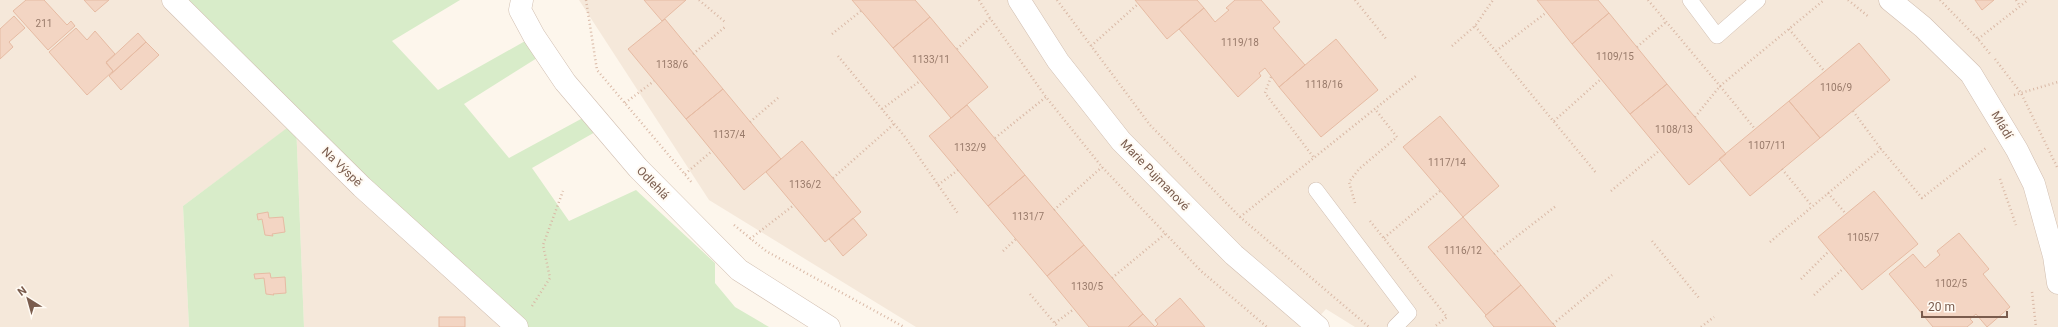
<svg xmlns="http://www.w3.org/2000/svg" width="2058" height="327" viewBox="0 0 2058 327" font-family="Roboto,sans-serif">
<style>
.residential{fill:#f5e8da}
.green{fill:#d8ecc9}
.building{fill:#f3d5c3;stroke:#e6bba3}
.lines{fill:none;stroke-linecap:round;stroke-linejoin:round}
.service-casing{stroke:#d1beb0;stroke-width:16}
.minor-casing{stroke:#d1beb0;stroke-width:23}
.path{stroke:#d9b8a5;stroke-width:2.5;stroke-dasharray:1 3;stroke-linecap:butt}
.service{stroke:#fff;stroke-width:15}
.minor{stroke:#fff;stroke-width:22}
.labels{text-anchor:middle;stroke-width:4;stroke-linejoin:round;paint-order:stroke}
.number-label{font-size:10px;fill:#987a6a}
.street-label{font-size:12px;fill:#7a5c4d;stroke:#fffaf3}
</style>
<rect width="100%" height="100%" fill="#fdf6ec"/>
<path class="residential" d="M0 0H172L517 327H304L296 122 183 206 189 327H0Z
M579 0H2058V327H1355L1326 309 1310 327H916L709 200Z"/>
<path class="green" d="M173 0H460L392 41 438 90 534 36 545 53 464 104 509 158 592 113 604 127 532 168 569 221 636 190 715 263V283L735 307 769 327H517L296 122 304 327H189L183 206 295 122Z"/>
<path class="building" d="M26 0H44L67 25 71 21 75 26 48 50 13 11Z
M84 0H109L95 12Z
M644 0H686L662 21Z
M852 0H915L930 17 893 48Z
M1135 0H1197L1204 8 1167 39Z
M1235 0H1261L1280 22 1273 28 1305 65 1279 87 1265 68 1259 73 1261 76 1238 97 1179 29 1204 8 1215 22 1229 10 1226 8Z
M1537 0H1598L1609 13 1572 44Z
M1975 0H1994L1982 10Z
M1609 13 1667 84 1630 114 1572 44Z
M14 16 25 28 9 42 13 47 0 59V29Z
M930 17 988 87 951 118 893 48Z
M665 19 723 89 686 119 628 49Z
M76 28 87 40 95 31 115 54 106 62 113 71 87 95 49 52Z
M138 33 146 42 112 73 113 71 106 63Z
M1336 39 1378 90 1321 137 1279 87Z
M146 42 159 55 121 90 109 76Z
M1859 43 1890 80 1820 138 1789 101Z
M1667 84 1726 154 1689 185 1630 114Z
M723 89 781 159 744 190 686 119Z
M1789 101 1820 138 1750 196 1719 159Z
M967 105 1025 175 988 206 929 136Z
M1440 116 1499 186 1463 217 1403 147Z
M802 141 861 212 825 242 766 172Z
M1025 175 1084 245 1047 276 988 206Z
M1874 191 1918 244 1862 290 1818 237Z
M268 212 269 218 283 217 285 232 272 234 273 236 265 235 262 219 258 220 257 214Z
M1463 217 1521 285 1486 315 1428 247Z
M853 218 867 235 843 256 829 239Z
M1959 233 1989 269 1983 274 2010 307 1987 327 1976 314 1970 319 1973 322 1967 327H1933L1889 274 1913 254 1925 268 1940 255 1937 251Z
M1084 245 1143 314 1128 327H1089L1047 276Z
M270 273 271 278 285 277 286 293 273 294 274 295 266 294 264 278 255 279 254 274Z
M1521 285 1553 324 1556 327H1494L1485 316Z
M1180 298 1205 327H1128L1143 314 1155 327 1158 324 1155 320Z
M439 317H465V327H439Z"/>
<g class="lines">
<g class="service-casing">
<path id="service" d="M1690 0 1717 36 1758 0
M1316 190 1409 313 1395 327"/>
</g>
<g class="minor-casing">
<path id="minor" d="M173 0 362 187 517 327
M522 0 520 10 534 36 565 82 638 168 739 270 829 327
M1019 0 1058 61 1121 141 1234 255 1318 327
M1890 0 1923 27 1971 74 2017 150 2034 184 2054 256 2058 283"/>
</g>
<path class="path" d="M586 0 597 70 693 184
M699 0 725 22
M979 0 990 18 1046 97 1102 167 1201 271 1267 327
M1057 0 1150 125 1240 217 1369 327
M1355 0 1387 40
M1648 0 1720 86 1824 0
M1848 0 1869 17
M1940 0 1978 39 1991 55
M2016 0 2020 6
M1475 26 1597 174
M1789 29 1825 72
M832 34 861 11
M1978 39 2028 0
M1091 46 1138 4
M1452 46 1475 26 1493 0
M1637 47 1666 22
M957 49 990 18
M1496 51 1547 12
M693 54 725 27
M838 56 905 137 959 215
M1995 59 2021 93 2058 169
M1271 77 1265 93 1314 158
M2014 95 2058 82
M625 103 654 81
M882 109 920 81
M1853 111 1881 149
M1695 117 1720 86 1755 129
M1554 121 1601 79
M750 122 779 97
M995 138 1046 97
M1782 169 1812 206
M685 174 712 151
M833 178 894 124
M2000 179 2016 225
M938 185 958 170
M1611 191 1660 150
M1828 193 1846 214
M1355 203 1349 182 1359 169 1397 137 1375 109
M1054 210 1102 167
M1240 217 1416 76
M1370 221 1447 317 1434 327
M734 225 766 251 904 327
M1384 238 1440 191
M750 239 794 205
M1652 241 1699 298
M1770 242 1881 149 1922 198 1986 148
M1003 251 1016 239
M1494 254 1556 206
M1112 278 1165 234
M1801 279 1829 251
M2032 292 2036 327
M1030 294 1058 327
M1814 295 1844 268
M532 306 550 278 543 245 563 191
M1055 323 1074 309
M1553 324 1612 275
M1701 327 1714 317"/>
<use href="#service" class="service"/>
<use href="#minor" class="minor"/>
</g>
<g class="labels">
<g class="number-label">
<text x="44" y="27">211</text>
<text x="1240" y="46">1119/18</text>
<text x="1615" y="60">1109/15</text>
<text x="931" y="63">1133/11</text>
<text x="672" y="68">1138/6</text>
<text x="1324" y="88">1118/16</text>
<text x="1836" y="91">1106/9</text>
<text x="1674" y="133">1108/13</text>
<text x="729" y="138">1137/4</text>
<text x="1767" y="149">1107/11</text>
<text x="970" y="151">1132/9</text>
<text x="1447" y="166">1117/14</text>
<text x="805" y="188">1136/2</text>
<text x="1028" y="220">1131/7</text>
<text x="1863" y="241">1105/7</text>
<text x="1463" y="254">1116/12</text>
<text x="1951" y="287">1102/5</text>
<text x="1087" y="290">1130/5</text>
</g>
<g class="street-label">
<text transform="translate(2002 125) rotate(59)" y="4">Mládí</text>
<text transform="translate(342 167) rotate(44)" y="4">Na Výspě</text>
<text transform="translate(1155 175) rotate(46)" y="4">Marie Pujmanové</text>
<text transform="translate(653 183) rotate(46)" y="4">Odlehlá</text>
</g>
</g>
<g transform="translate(28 299) rotate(323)" stroke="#fffaf3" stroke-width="3" paint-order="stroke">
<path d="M0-3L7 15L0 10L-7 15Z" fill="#7a5c4d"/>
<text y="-6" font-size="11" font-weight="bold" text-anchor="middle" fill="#7a5c4d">N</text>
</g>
<path d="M1922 311v6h85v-6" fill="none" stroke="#7a5c4d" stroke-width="2"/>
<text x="1928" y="311" font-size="12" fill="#7a5c4d" stroke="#fffaf3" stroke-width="3" paint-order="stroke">20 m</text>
</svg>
